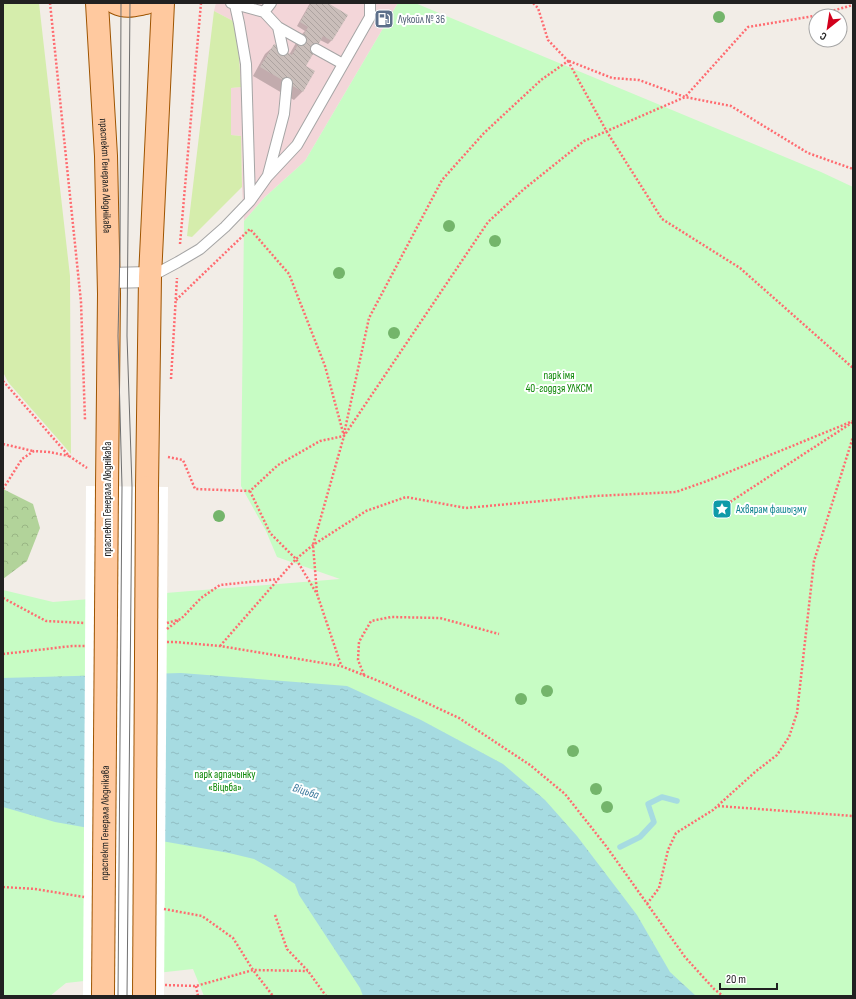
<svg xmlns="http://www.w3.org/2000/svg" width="856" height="999" viewBox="0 0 856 999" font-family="'Sofia Sans Condensed',sans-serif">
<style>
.commercial{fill:#f3d6d9}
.grass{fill:#d5edac}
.forest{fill:url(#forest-crowns)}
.park{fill:#c7fcc4}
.water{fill:url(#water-ripples)}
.pier{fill:#fff}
.shadow{fill:#0003}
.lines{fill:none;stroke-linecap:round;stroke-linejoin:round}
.stream{stroke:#a6dbe1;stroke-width:5.5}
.building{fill:url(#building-back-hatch)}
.service-casing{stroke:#a5a5a5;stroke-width:12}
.minor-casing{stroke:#a5a5a5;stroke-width:22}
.primary-casing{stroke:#9e5400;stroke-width:24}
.path{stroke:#ff6b70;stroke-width:2.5;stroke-dasharray:2 2;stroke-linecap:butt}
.service{stroke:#fff;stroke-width:10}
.minor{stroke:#fff;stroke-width:20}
.primary{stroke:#ffc99f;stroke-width:22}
.tram{stroke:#6f6f6f;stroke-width:1}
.primary-bridge-casing{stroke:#9e5400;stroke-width:24;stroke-linecap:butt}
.primary-bridge{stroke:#ffc99f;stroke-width:22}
.tree{fill:#74b56b}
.labels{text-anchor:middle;stroke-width:4;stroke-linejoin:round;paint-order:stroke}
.service-label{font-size:11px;fill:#4e5e75;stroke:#fff;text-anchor:start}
.street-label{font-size:11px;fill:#212121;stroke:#fff}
.park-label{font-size:11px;fill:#0d8806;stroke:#fff}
.culture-label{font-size:11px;fill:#0d838f;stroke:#fff;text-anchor:start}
.water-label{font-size:12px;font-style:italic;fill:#3f7b9e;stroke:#fff}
</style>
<defs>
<pattern id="forest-crowns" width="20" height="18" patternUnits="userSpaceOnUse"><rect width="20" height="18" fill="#b2d39a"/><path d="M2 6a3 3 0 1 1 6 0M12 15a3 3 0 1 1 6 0" fill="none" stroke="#99b584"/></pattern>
<pattern id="water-ripples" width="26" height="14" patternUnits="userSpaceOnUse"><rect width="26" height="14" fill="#a6dbe1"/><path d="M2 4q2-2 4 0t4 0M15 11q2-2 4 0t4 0" fill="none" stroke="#8fbcc1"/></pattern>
<pattern id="building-back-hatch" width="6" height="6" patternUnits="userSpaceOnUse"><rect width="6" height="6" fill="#cabeba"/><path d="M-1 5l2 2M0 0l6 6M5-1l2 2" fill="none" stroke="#ada3a0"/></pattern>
</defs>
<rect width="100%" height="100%" fill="#f2ede7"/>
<path class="commercial" d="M216 3H398L305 161 265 197 244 221 242 187 241 136 231 135V88L240 87 239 57 235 22 214 11Z"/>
<path class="grass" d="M3 3H39L70 276 71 454 8 382 3 372Z
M214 11 235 22 239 57 241 87 231 88V135L241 136 242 187 192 237 187 236Z"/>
<path class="forest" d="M3 489 33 504 40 528 27 561 3 579Z"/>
<path class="park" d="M398 3H415L821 172 853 187V996H204L193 969 66 983 50 996H3V590L53 602 340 579 277 557 266 531 241 486 244 221 265 197 305 161Z"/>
<path class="water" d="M181 673 347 686 421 720 503 764 545 800 577 836 637 915 670 972 696 996H363L360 988 299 895 295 884 272 869 254 859 229 853 55 822 3 807V678Z"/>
<path class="pier" d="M86 486 168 487 164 996H83Z"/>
<path class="shadow" d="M310 3H326L332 40 328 44 320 40 304 66 314 72 302 92 294 100 253 76 265 54 274 46 289 55 300 36 305 31 297 26Z"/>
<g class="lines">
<path class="stream" d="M620 847 640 837 654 822 648 804 662 797 677 801"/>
</g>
<path class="building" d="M311 3H328L348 15 332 41 323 36 316 49 306 66 315 71 303 92 260 67 274 44 292 55 308 27 300 22Z"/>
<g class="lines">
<g class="service-casing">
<path id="service" d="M231 3 264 12 271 3
M235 5 239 23 246 64 250 201
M264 12 278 27 283 50
M278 27 301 40
M316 49 343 64
M268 175 284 114 287 83
M150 277 178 262 200 249 225 227 250 201 267 177 297 145 370 17V3"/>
</g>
<g class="minor-casing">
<path id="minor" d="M109 278 150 277"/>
</g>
<g class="primary-casing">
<g id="primary">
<path id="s1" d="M97 3 106 156 109 294 107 486"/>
<path d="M116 3C126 8 135 5 146 3"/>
<path d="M147 487 150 277 163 3"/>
</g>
</g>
<path class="path" d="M50 3 81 302 85 420
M568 61 607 132 662 219 740 268 853 368
M569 61 612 78 639 80 685 97 731 106 808 153 853 169
M180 244 201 3
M176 300 250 229 289 274 325 366 344 436 313 545 317 594
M171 379 177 278
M3 381 69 456 87 468
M344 434 369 318 442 180 484 133 541 80 568 61 548 40 538 8 533 3
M3 444 33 451
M168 457 183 460 195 489 250 491 278 465 320 441 344 436 488 222 524 189 584 141 685 97 748 27 814 16 853 5
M3 489 22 459 34 451 49 452 69 456
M250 491 270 533 296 559 317 594 341 665
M727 504 853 422
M3 598 46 621 85 623
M167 623 181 619 201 598 220 585 279 579
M167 629 179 620
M167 642H175L220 646 341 666 386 684 459 718 530 765 565 794 606 846 685 957 714 989 723 996
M220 646 296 559 313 545 366 511 406 497 466 508 595 496 676 492 707 481 853 421
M3 654 72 646H86
M364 675 358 660 359 642 371 621 391 617 440 618 499 634
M718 806 853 816
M3 887 35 889 84 897
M647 904 659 888 668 850 676 833 713 810 755 772 777 755 789 737 797 713 814 561 853 437
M164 909 202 916 233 938 253 970 273 996
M275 915 287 949 308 971 326 996
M165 985 196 986 253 970 308 971
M196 986 198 996"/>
<use href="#service" class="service"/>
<use href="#minor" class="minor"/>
<use href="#primary" class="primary"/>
<path class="tram" d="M118 996 122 487 118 336 120 249 121 3
M127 996 132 487 127 336 130 3"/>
<g class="primary-bridge-casing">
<g id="primary-bridge">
<path id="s2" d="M103 996 107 486"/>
<path d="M144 996 147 487"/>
</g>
</g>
<use href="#primary-bridge" class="primary-bridge"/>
</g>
<g class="tree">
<circle cx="719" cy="17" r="6"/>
<circle cx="449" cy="226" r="6"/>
<circle cx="495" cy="241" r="6"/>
<circle cx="339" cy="273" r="6"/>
<circle cx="394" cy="333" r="6"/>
<circle cx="219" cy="516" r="6"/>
<circle cx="547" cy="691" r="6"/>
<circle cx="521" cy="699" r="6"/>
<circle cx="573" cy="751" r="6"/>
<circle cx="596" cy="789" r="6"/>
<circle cx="607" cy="807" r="6"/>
</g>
<defs>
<g id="fuel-square" transform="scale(1)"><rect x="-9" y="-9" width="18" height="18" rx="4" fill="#5c6f8a" stroke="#fff"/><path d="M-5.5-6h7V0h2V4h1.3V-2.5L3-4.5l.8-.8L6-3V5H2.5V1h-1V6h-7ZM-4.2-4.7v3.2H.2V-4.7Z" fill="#fff"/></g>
<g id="sight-square" transform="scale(1)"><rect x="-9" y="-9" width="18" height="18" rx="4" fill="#0f9aa8" stroke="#fff"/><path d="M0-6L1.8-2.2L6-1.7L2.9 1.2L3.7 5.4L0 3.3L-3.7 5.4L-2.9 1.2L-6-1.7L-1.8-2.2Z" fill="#fff"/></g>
</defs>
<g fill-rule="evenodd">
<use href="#fuel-square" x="384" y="19"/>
<use href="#sight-square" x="722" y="509"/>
</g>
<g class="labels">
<g class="service-label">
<text x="398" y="23">Лукойл № 36</text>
</g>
<g class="street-label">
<text dy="4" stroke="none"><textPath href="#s1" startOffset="173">праспект Генерала Люднікава</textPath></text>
<text transform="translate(107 499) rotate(-90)" y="4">праспект Генерала Люднікава</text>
<text dy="4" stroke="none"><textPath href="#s2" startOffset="173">праспект Генерала Люднікава</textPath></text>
</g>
<g class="park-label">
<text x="559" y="379">парк імя<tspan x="559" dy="13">40-годдзя УЛКСМ</tspan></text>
<text x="225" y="778">парк адпачынку<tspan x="225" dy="13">«Віцьба»</tspan></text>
</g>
<g class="culture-label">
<text x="736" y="513">Ахвярам фашызму</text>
</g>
<g class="water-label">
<text transform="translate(306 791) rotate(18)" y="4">Віцьба</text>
</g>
</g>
<rect width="856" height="999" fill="none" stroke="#212121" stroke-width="8"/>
<g transform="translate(828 28) rotate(210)"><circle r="19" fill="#ffffff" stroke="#a6a6a6"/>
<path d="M0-3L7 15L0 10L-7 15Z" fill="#d2001c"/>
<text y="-6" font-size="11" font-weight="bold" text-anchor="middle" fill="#212121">С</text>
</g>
<path d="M720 983v6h57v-6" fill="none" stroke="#212121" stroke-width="2"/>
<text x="726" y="983" font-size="12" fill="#212121" stroke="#ffffff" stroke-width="3" paint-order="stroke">20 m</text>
</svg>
